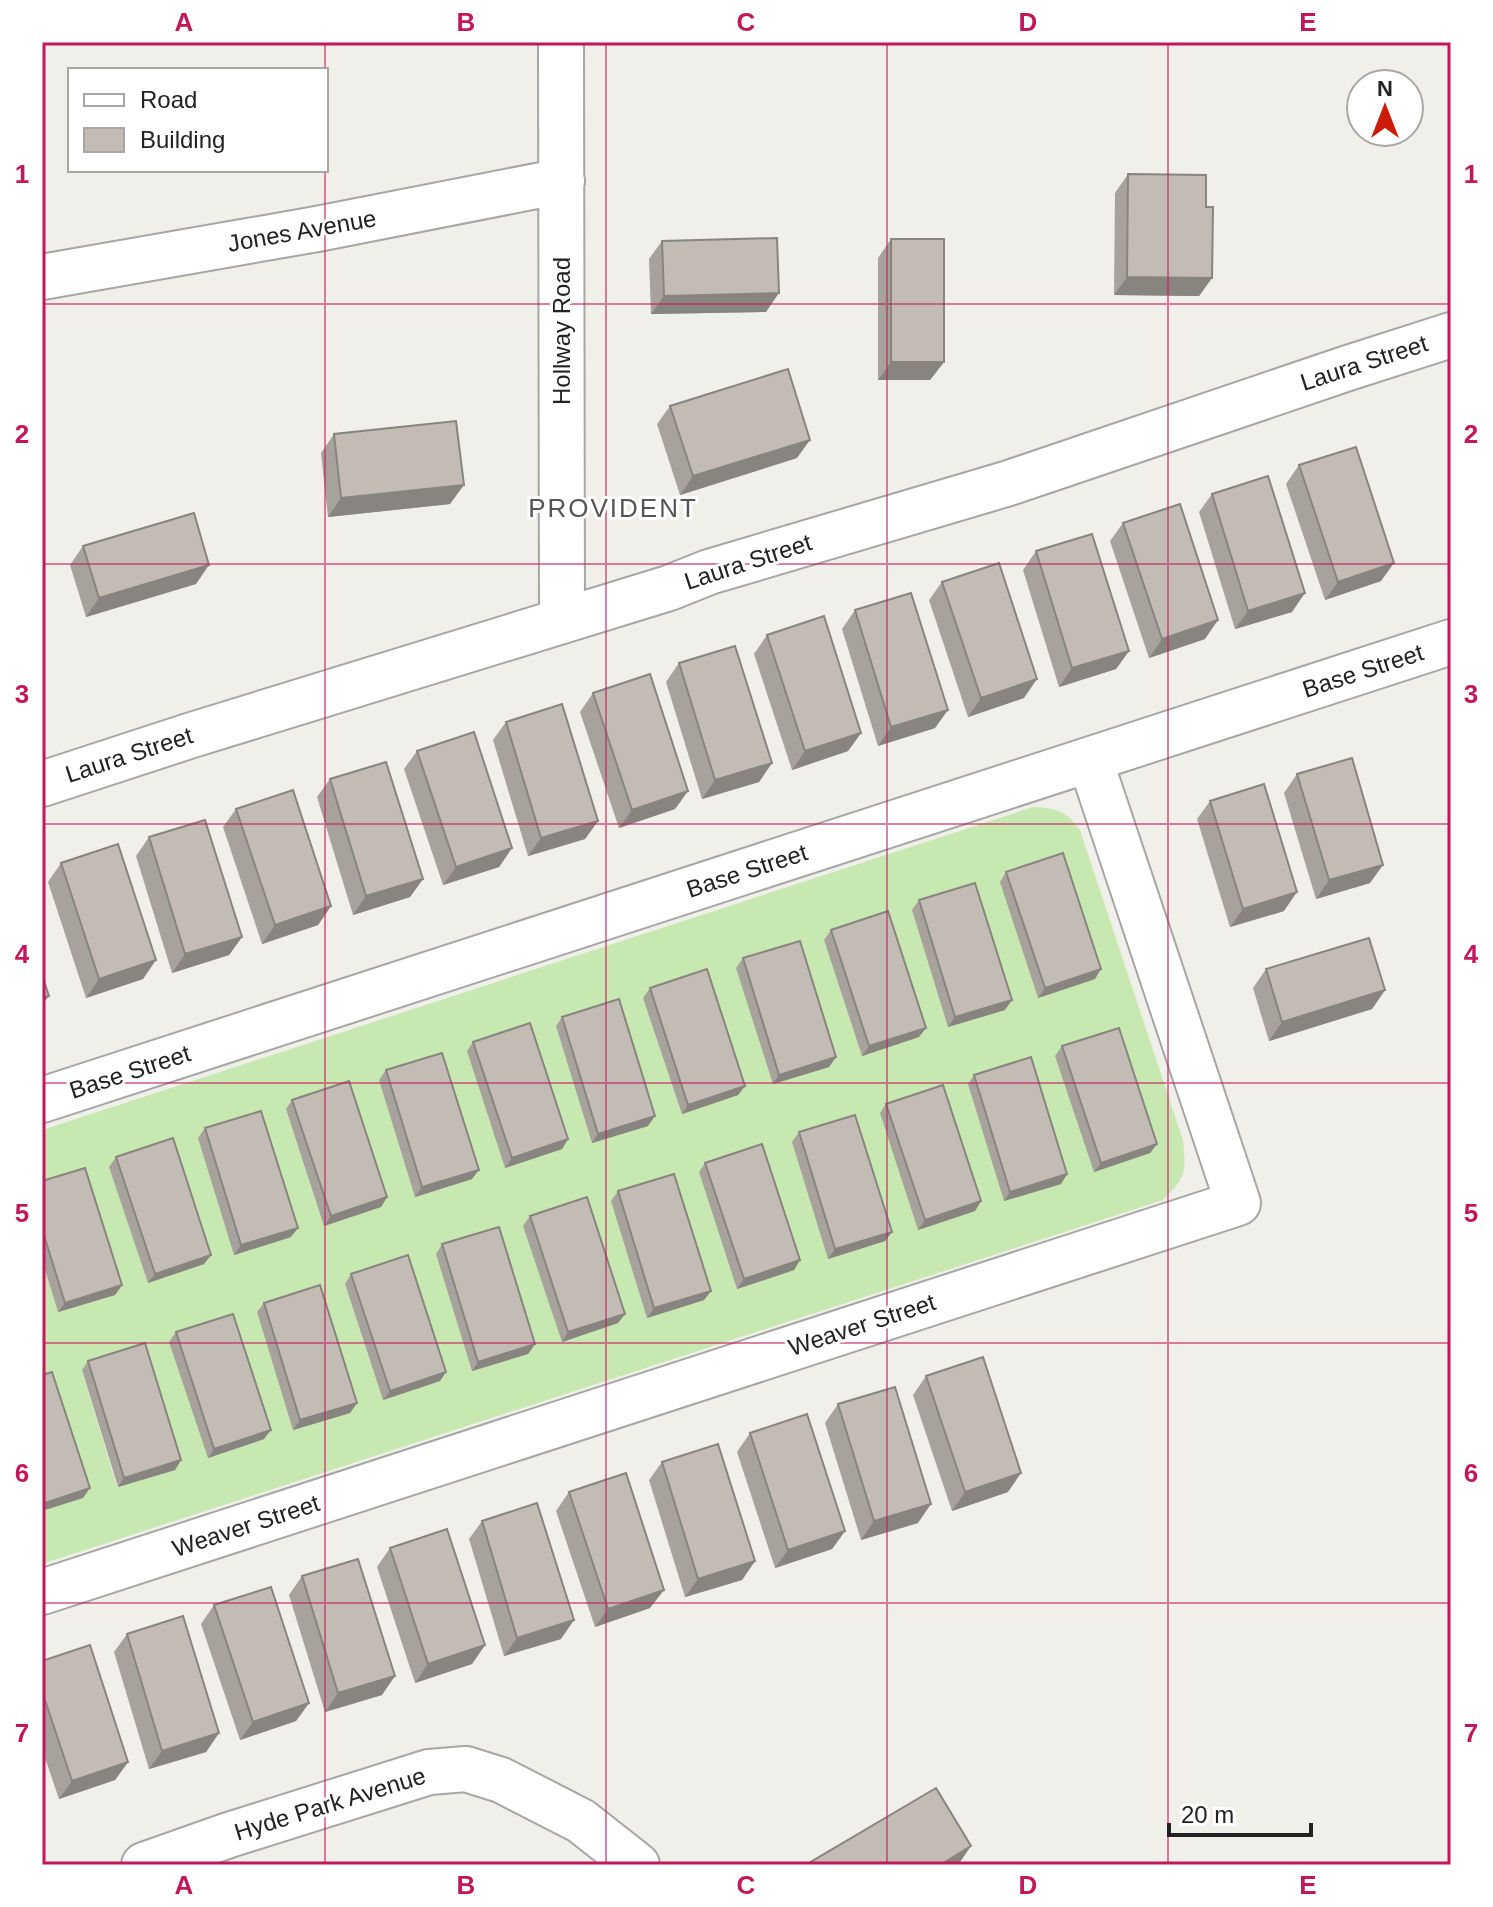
<svg xmlns="http://www.w3.org/2000/svg" width="1493" height="1907" viewBox="0 0 1493 1907" font-family="Arial,sans-serif">
<style>
.grass{fill:#c7e9b1;fill-rule:evenodd}
.lines{fill:none;stroke-linecap:round;stroke-linejoin:round}
.minor-casing{stroke:#a6a6a6;stroke-width:48}
.minor{stroke:#fff;stroke-width:44}
.wall{fill:#a7a29c}
.shaded-wall{fill:#88847f}
.building{fill:#c2bcb5;stroke:#88847f;stroke-width:2}
.grid{fill:none;stroke:#c2185b;stroke-width:2;stroke-opacity:0.55}
.labels{text-anchor:middle;stroke-width:6;stroke-linejoin:round;paint-order:stroke}
.street-label{font-size:24px;fill:#222;stroke:#fff}
.neighbourhood-label{font-size:26px;letter-spacing:2px;fill:#555;stroke:#fff}
.neatline{fill:none;stroke:#c2185b;stroke-width:3}
.grid-label{font-size:26px;text-anchor:middle;font-weight:bold;fill:#c2185b}
</style>
<rect width="100%" height="100%" fill="#f1efe9"/>
<path class="grass" d="M1033 807C1057 808 1066 811 1080 830L1183 1140C1186 1173 1187 1176 1163 1200L42 1564V1511L83 1497 42 1382V1260L58 1312 42 1189V1130ZM824 940 919 1037 862 1055ZM345 1284 439 1381 383 1400ZM82 1371 174 1470 117 1487Z"/>
<g class="lines">
<g class="minor-casing">
<path id="minor" d="M561 42 562 620
M42 277 317 229 562 181
M42 784 192 735 669 588 709 572 1009 483 1348 368 1451 335
M42 1100 1451 642
M42 1592 1238 1203 1090 760
M144 1865 229 1835 429 1772 466 1769 501 1780 581 1821 637 1865"/>
</g>
<use href="#minor" class="minor"/>
</g>
<path class="wall" d="M1128 174 1206 207 1212 278 1199 296 1114 295 1115 193Z
M891 239 944 362 930 380H878V258Z
M662 241 766 312 651 314 649 259Z
M670 406 797 458 680 495 657 424Z
M334 434 450 504 328 517 321 453Z
M1299 465 1381 581 1325 600 1286 484Z
M1212 494 1292 612 1235 629 1199 512Z
M1123 523 1205 639 1149 658 1110 541Z
M83 546 196 584 86 617 70 565Z
M1036 551 1129 651 1116 669 1059 687 1023 570Z
M942 582 1024 698 968 717 929 600Z
M855 610 935 728 878 746 842 629Z
M767 635 861 733 848 751 792 770 754 654Z
M679 663 772 763 759 782 702 799 666 682Z
M593 693 688 791 675 809 619 828 580 712Z
M506 722 598 821 585 839 528 856 493 740Z
M417 751 512 848 499 867 443 885 404 769Z
M1297 774 1370 883 1316 899 1284 793Z
M330 779 423 879 410 897 353 915 317 797Z
M1210 801 1284 911 1230 927 1197 819Z
M236 809 331 906 318 925 262 944 223 827Z
M149 837 242 937 229 955 172 973 136 856Z
M61 863 143 979 86 998 48 882Z
M1006 872 1095 979 1038 998 1000 882Z
M919 900 1005 1010 948 1027 912 910Z
M831 930 919 1037 862 1056 824 940Z
M743 958 836 1057 829 1067 773 1084 736 968Z
M1266 969 1385 990 1372 1009 1269 1041 1253 988Z
M650 988 745 1086 738 1095 682 1114 643 998Z
M562 1017 648 1126 592 1143 556 1026Z
M473 1042 568 1139 562 1149 505 1168 467 1051Z
M1062 1046 1157 1144 1150 1153 1094 1172 1055 1056Z
M386 1070 472 1179 415 1197 379 1080Z
M974 1075 1067 1174 1061 1184 1004 1201 968 1084Z
M292 1100 387 1197 381 1207 324 1226 286 1109Z
M886 1104 981 1201 975 1211 918 1230 880 1113Z
M205 1128 291 1237 234 1255 198 1138Z
M799 1132 885 1241 828 1259 792 1142Z
M116 1157 211 1255 204 1264 148 1283 109 1167Z
M705 1163 800 1260 794 1270 737 1289 699 1172Z
M42 1181 122 1285 115 1295 58 1312 42 1260Z
M618 1191 711 1291 704 1300 647 1318 611 1201Z
M530 1216 625 1314 618 1323 562 1342 523 1226Z
M442 1244 535 1344 528 1354 472 1371 436 1254Z
M351 1274 446 1372 440 1381 383 1400 345 1284Z
M264 1303 357 1403 350 1413 293 1430 257 1312Z
M176 1332 264 1439 208 1458 169 1342Z
M88 1361 181 1460 175 1470 118 1487 82 1370Z
M926 1376 1008 1492 952 1511 913 1395Z
M838 1404 918 1523 861 1540 825 1423Z
M750 1433 845 1531 832 1549 775 1568 737 1452Z
M662 1462 755 1561 742 1580 685 1597 649 1480Z
M569 1492 650 1608 595 1627 556 1511Z
M482 1521 561 1639 504 1656 469 1539Z
M390 1548 485 1645 472 1664 415 1683 377 1567Z
M302 1576 382 1695 325 1712 289 1595Z
M214 1605 309 1703 296 1721 240 1740 201 1624Z
M127 1634 219 1733 206 1752 149 1769 114 1652Z
M42 1661 128 1762 115 1780 59 1799 42 1749Z"/>
<path class="shaded-wall" d="M1127 277 1212 278 1199 296 1114 295Z
M779 293 766 312 651 314 664 296Z
M891 362H944L930 380H878Z
M810 440 797 458 680 495 693 476Z
M464 485 450 504 328 517 341 498Z
M1394 563 1381 581 1325 600 1338 582Z
M209 565 196 584 86 617 99 598Z
M1305 593 1292 612 1235 629 1248 611Z
M1218 620 1205 639 1149 658 1162 639Z
M1129 651 1116 669 1059 687 1072 668Z
M1037 679 1024 698 968 717 981 698Z
M948 710 935 728 878 746 891 727Z
M861 733 848 751 792 770 805 751Z
M772 763 759 782 702 799 715 780Z
M688 791 675 809 619 828 632 810Z
M598 821 585 839 528 856 541 838Z
M512 848 499 867 443 885 456 867Z
M1383 865 1370 883 1316 899 1329 880Z
M423 879 410 897 353 915 366 896Z
M1297 892 1284 911 1230 927 1243 909Z
M331 906 318 925 262 944 275 925Z
M242 937 229 955 172 973 185 954Z
M156 960 143 979 86 998 99 979Z
M1101 969 1095 979 1038 998 1045 988Z
M1385 990 1372 1009 1269 1041 1282 1022Z
M49 996 42 1005V998Z
M1012 1000 1005 1010 948 1027 955 1017Z
M926 1028 919 1037 862 1056 869 1046Z
M836 1057 829 1067 773 1084 779 1075Z
M745 1086 738 1095 682 1114 688 1105Z
M655 1116 648 1126 592 1143 598 1134Z
M568 1139 562 1149 505 1168 512 1158Z
M1157 1144 1150 1153 1094 1172 1101 1163Z
M479 1170 472 1179 415 1197 422 1187Z
M1067 1174 1061 1184 1004 1201 1010 1192Z
M387 1197 381 1207 324 1226 331 1216Z
M981 1201 975 1211 918 1230 925 1220Z
M298 1228 291 1237 234 1255 241 1245Z
M892 1232 885 1241 828 1259 835 1249Z
M211 1255 204 1264 148 1283 155 1274Z
M800 1260 794 1270 737 1289 744 1279Z
M122 1285 115 1295 58 1312 65 1303Z
M711 1291 704 1300 647 1318 654 1308Z
M625 1314 618 1323 562 1342 568 1332Z
M535 1344 528 1354 472 1371 478 1362Z
M446 1372 440 1381 383 1400 390 1391Z
M357 1403 350 1413 293 1430 300 1420Z
M271 1430 264 1439 208 1458 214 1449Z
M181 1460 175 1470 118 1487 124 1478Z
M1021 1473 1008 1492 952 1511 965 1492Z
M90 1488 83 1498 42 1511V1504Z
M931 1504 918 1523 861 1540 874 1521Z
M845 1531 832 1549 775 1568 788 1550Z
M755 1561 742 1580 685 1597 698 1579Z
M664 1590 650 1608 595 1627 608 1609Z
M574 1620 561 1639 504 1656 517 1638Z
M485 1645 472 1664 415 1683 428 1664Z
M395 1676 382 1695 325 1712 338 1693Z
M309 1703 296 1721 240 1740 253 1722Z
M219 1733 206 1752 149 1769 162 1751Z
M128 1762 115 1780 59 1799 72 1781Z
M971 1846 958 1865H940Z"/>
<path class="building" d="M1128 174 1206 175V207H1213L1212 278 1127 277Z
M777 238 779 293 664 296 662 241Z
M891 239H944V362H891Z
M788 369 810 440 693 476 670 406Z
M456 421 464 485 341 498 334 434Z
M1356 447 1394 563 1338 582 1299 465Z
M1268 476 1305 593 1248 611 1212 494Z
M1180 504 1218 620 1162 639 1123 523Z
M194 513 209 565 99 598 83 546Z
M1092 534 1129 651 1072 668 1036 551Z
M999 563 1037 679 981 698 942 582Z
M911 593 948 710 891 727 855 610Z
M824 616 861 733 805 751 767 635Z
M735 646 772 763 715 780 679 663Z
M650 674 688 791 632 810 593 693Z
M562 704 598 821 541 838 506 722Z
M474 732 512 848 456 867 417 751Z
M1352 758 1383 865 1329 880 1297 774Z
M386 762 423 879 366 896 330 779Z
M1264 784 1297 892 1243 909 1210 801Z
M293 790 331 906 275 925 236 809Z
M205 820 242 937 185 954 149 837Z
M118 844 156 960 99 979 61 863Z
M1063 853 1101 969 1045 988 1006 872Z
M975 883 1012 1000 955 1017 919 900Z
M888 911 926 1028 869 1046 831 930Z
M1369 938 1385 990 1282 1022 1266 969Z
M800 941 836 1057 779 1075 743 958Z
M707 969 745 1086 688 1105 650 988Z
M42 975 49 996 42 998Z
M619 999 655 1116 598 1134 562 1017Z
M530 1023 568 1139 512 1158 473 1042Z
M1119 1028 1157 1144 1101 1163 1062 1046Z
M442 1053 479 1170 422 1187 386 1070Z
M1031 1057 1067 1174 1010 1192 974 1075Z
M349 1081 387 1197 331 1216 292 1100Z
M943 1085 981 1201 925 1220 886 1104Z
M261 1111 298 1228 241 1245 205 1128Z
M855 1115 892 1232 835 1249 799 1132Z
M173 1138 211 1255 155 1274 116 1157Z
M762 1144 800 1260 744 1279 705 1163Z
M85 1168 122 1285 65 1303 42 1229V1181Z
M674 1174 711 1291 654 1308 618 1191Z
M587 1197 625 1314 568 1332 530 1216Z
M499 1227 535 1344 478 1362 442 1244Z
M408 1255 446 1372 390 1391 351 1274Z
M320 1285 357 1403 300 1420 264 1303Z
M233 1314 271 1430 214 1449 176 1332Z
M145 1343 181 1460 124 1478 88 1361Z
M983 1357 1021 1473 965 1492 926 1376Z
M52 1372 90 1488 42 1504V1375Z
M895 1387 931 1504 874 1521 838 1404Z
M807 1414 845 1531 788 1550 750 1433Z
M718 1444 755 1561 698 1579 662 1462Z
M626 1473 664 1590 608 1609 569 1492Z
M537 1503 574 1620 517 1638 482 1521Z
M447 1529 485 1645 428 1664 390 1548Z
M358 1559 395 1676 338 1693 302 1576Z
M271 1587 309 1703 253 1722 214 1605Z
M183 1616 219 1733 162 1751 127 1634Z
M90 1645 128 1762 72 1781 42 1691V1661Z
M936 1788 971 1846 940 1865H810L809 1863Z"/>
<path class="grid" d="M325 42V70M606 42V1865M887 42V1865M1168 42V1865M325 170V1865M42 304H1451M42 564H1451M42 824H1451M42 1083H1451M42 1343H1451M42 1603H1451"/>
<g class="labels">
<g class="street-label">
<text transform="translate(302 231) rotate(-10)" y="8">Jones Avenue</text>
<text transform="translate(562 331) rotate(-90)" y="8">Hollway Road</text>
<text transform="translate(1364 363) rotate(-18)" y="8">Laura Street</text>
<text transform="translate(748 562) rotate(-18)" y="8">Laura Street</text>
<text transform="translate(1363 671) rotate(-18)" y="8">Base Street</text>
<text transform="translate(129 755) rotate(-18)" y="8">Laura Street</text>
<text transform="translate(747 871) rotate(-18)" y="8">Base Street</text>
<text transform="translate(130 1072) rotate(-18)" y="8">Base Street</text>
<text transform="translate(862 1325) rotate(-18)" y="8">Weaver Street</text>
<text transform="translate(246 1526) rotate(-18)" y="8">Weaver Street</text>
<text transform="translate(330 1804) rotate(-17)" y="8">Hyde Park Avenue</text>
</g>
<g class="neighbourhood-label">
<text x="613" y="517">PROVIDENT</text>
</g>
</g>
<rect width="1493" height="1907" fill="none" stroke="#ffffff" stroke-width="88"/>
<rect x="68" y="68" width="260" height="104" fill="#ffffff" stroke="#a7a7a7" stroke-width="2"/>
<rect x="84" y="94" width="40" height="12" fill="#ffffff" stroke="#a7a7a7" stroke-width="2"/>
<text x="140" y="108" font-size="24" fill="#222222">Road</text>
<rect x="84" y="128" width="40" height="24" fill="#c2bcb5" stroke="#a7a7a7" stroke-width="2"/>
<text x="140" y="148" font-size="24" fill="#222222">Building</text>
<g transform="translate(1385 108)"><circle r="38" fill="#ffffff" stroke="#a7a7a7" stroke-width="2"/>
<path d="M0-6L14 30L0 20L-14 30Z" fill="#cc1c07"/>
<text y="-12" font-size="22" font-weight="bold" text-anchor="middle" fill="#222222">N</text>
</g>
<path d="M1169 1823v12h142v-12" fill="none" stroke="#222222" stroke-width="4"/>
<text x="1181" y="1823" font-size="24" fill="#222222" stroke="#ffffff" stroke-width="6" paint-order="stroke">20 m</text>
<rect x="44" y="44" width="1405" height="1819" class="neatline"/>
<g class="grid-label">
<text x="184" y="31">A</text>
<text x="466" y="31">B</text>
<text x="746" y="31">C</text>
<text x="1028" y="31">D</text>
<text x="1308" y="31">E</text>
<text x="22" y="183">1</text>
<text x="1471" y="183">1</text>
<text x="22" y="443">2</text>
<text x="1471" y="443">2</text>
<text x="22" y="703">3</text>
<text x="1471" y="703">3</text>
<text x="22" y="963">4</text>
<text x="1471" y="963">4</text>
<text x="22" y="1222">5</text>
<text x="1471" y="1222">5</text>
<text x="22" y="1482">6</text>
<text x="1471" y="1482">6</text>
<text x="22" y="1742">7</text>
<text x="1471" y="1742">7</text>
<text x="184" y="1894">A</text>
<text x="466" y="1894">B</text>
<text x="746" y="1894">C</text>
<text x="1028" y="1894">D</text>
<text x="1308" y="1894">E</text>
</g>
</svg>
